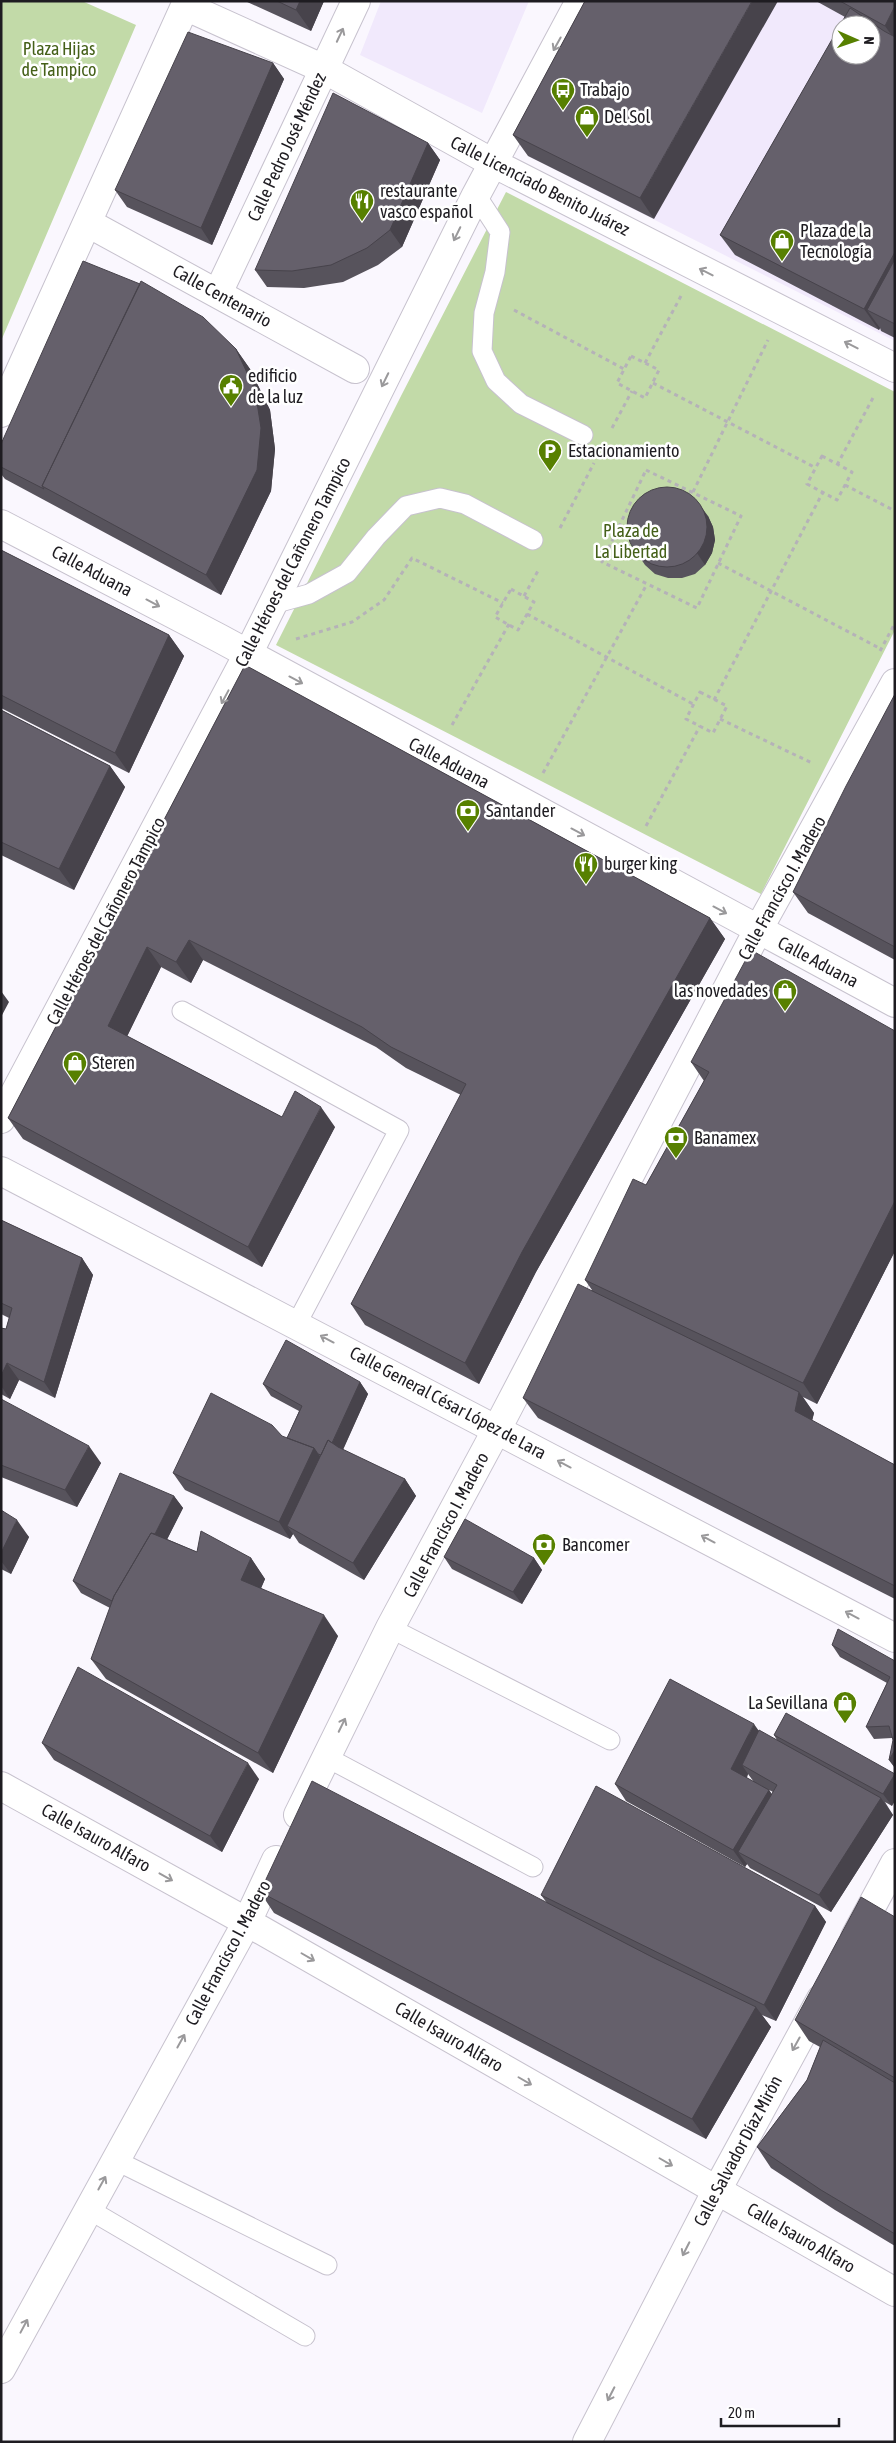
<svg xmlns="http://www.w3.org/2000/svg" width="896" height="2443" viewBox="0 0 896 2443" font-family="'Asap Condensed',sans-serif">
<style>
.built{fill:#f1e9fc;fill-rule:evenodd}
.green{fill:#c2daa8}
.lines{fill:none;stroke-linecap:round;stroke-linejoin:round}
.service-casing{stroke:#c7c2ce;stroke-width:21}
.pedestrian-casing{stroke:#c7c2ce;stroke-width:30}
.minor-casing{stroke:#c7c2ce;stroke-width:30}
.tertiary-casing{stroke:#c7c2ce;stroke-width:30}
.path{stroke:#b5b2b8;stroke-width:3;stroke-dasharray:4 4;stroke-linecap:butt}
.service{stroke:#fff;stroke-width:19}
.pedestrian{stroke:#fff;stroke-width:28}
.minor{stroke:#fff;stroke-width:28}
.tertiary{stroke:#fff;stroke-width:28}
.wall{fill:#57535c;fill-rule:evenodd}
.shaded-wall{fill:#47434b}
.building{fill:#65606b;stroke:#47434b;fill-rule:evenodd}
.oneway{stroke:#9a999b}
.labels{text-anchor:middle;stroke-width:5;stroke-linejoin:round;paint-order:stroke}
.park-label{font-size:18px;fill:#456019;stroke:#fff}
.poi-label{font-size:18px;fill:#1e1c21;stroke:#fff;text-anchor:start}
.street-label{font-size:18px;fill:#1e1c21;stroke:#fff}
</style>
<rect width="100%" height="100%" fill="#faf7fe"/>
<path class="built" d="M381 1H529L482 113 360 55Z
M610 1H895V341L528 156ZM841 25H871V55H841Z"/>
<path class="green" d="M1 1H82L136 25 1 341Z
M506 192 895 392V630L761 894 276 645 402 394Z"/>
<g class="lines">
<g class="service-casing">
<path id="service" d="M476 195 500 232 495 272 484 313 482 351 496 381 521 404 583 435
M273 604 309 594 347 573 376 537 406 506 440 498 465 504 533 540
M182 1011 399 1130 297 1323
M390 1628 610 1740
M326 1757 533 1867
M115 2160 327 2265
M88 2209 305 2336"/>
</g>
<g class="pedestrian-casing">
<path id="pedestrian" d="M88 223 355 369
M218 293 324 69 493 163"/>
</g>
<g class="minor-casing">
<path id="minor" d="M493 163 895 368
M1 413 185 6 324 69 356 1
M1 1119 248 654 476 195 580 1
M1 1171 895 1638
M1 1786 247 1922 895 2292"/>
</g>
<g class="tertiary-casing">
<path id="tertiary" d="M1 524 219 638 895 1003
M298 1815 390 1628 497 1429 758 930 895 683
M855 1937 895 1863
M1 2369 247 1922 276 1860
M587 2442 717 2190 821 1999"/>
</g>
<path class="path" d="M514 310 624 369
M631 356 659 370 645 398 617 383Z
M645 363 681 296
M653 383 816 468
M612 428 632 391
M822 456 852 472 837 500 807 484Z
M837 465 874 396
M646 470 741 516 697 608 602 562Z
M845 485 895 511
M693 492 768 340
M560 528 594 463
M718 563 881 649
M511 589 534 602 518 630 495 617Z
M524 596 539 569
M527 614 693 704
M296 639 352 622 384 600 412 558 503 603
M880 651 895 623
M700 692 727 706 713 733 686 719Z
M714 700 823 492
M720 719 812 763
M452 725 509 624
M543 773 647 584
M646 826 700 726"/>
<use href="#service" class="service"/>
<use href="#pedestrian" class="pedestrian"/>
<use href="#minor" class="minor"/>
<use href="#tertiary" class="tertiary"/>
</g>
<path class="wall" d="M245 1H324L311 31Z
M585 1 654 219 528 156 513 135Z
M816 1H895V338L881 331 880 328 879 330 735 255 720 235 845 17Z
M273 63 284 79 212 245 127 207 115 190Z
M428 143 440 160 402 247 378 265 343 282 304 288 267 287 255 270Z
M140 284 236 349 250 369 270 410 275 449 271 491 221 595 5 479 1 474V444Z
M708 516 713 527 715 540 712 553 705 565 695 574 682 578H668L655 574 645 565 637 553Z
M1 550 169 635 184 656 129 773 1 708Z
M245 665 710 918 725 939 536 1272 479 1384 365 1325 351 1304 461 1095 406 1068 376 1047 203 960 191 983 161 967 127 1036 282 1117 335 1127 262 1267 23 1139 8 1118Z
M895 694V960L808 913 793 892Z
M1 710 110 766 125 787 74 890 1 855Z
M895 1031V1251L817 1404 803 1397 814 1413 812 1421 895 1465V1599L538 1418 523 1398 592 1290 585 1280 646 1185 704 1081 691 1062Z
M1 1220 82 1258 93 1275 55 1398 19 1380 10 1399 1 1394V1328L6 1329 9 1318 1 1314Z
M360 1382 368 1394 343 1450 405 1479 416 1496 364 1580 299 1543 293 1534 290 1539 185 1490 173 1473 287 1438 299 1411 271 1396 263 1384Z
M1 1399 101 1463 77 1507 1 1477Z
M174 1496 183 1508 167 1539 197 1552 251 1558 265 1579 261 1588 338 1636 273 1773 106 1679 91 1659 110 1608 81 1593 73 1581Z
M1 1510 29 1537 11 1574 1 1569Z
M444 1557 534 1558 542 1570 522 1604 452 1569Z
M832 1645 895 1661V1768L889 1760 893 1740 892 1738 874 1739 866 1727 887 1683 840 1657Z
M759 1731 777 1740 774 1735 895 1774 892 1806 885 1802 893 1815 831 1912 750 1868 747 1864 745 1867 626 1801 615 1784ZM748 1774 754 1782 773 1792 772 1795 769 1790 747 1778Z
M42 1743 259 1779 222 1852 54 1760Z
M260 1892 547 1903 541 1895 815 1906 826 1922 776 2021 762 2015 771 2027 706 2139 274 1913Z
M895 1917V2246L835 2210 771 2168 757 2147 807 2080 820 2047 809 2041 795 2020Z"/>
<path class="shaded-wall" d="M300 1H324L311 31 296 10Z
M752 1H778L654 219 640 198Z
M895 6V40L885 26Z
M273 63 284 79 212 245 201 228Z
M428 143 440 160 402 247 390 230Z
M895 252V300L867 310 880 328 879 330 864 309Z
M236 349 250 369 270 410 275 449 271 491 221 595 206 575Z
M699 504 708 516 713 527 715 540 712 553 705 565 697 553Z
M169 635 184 656 129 773 115 753Z
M110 766 125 787 74 890 59 869Z
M710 918 725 939 536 1272 479 1384 465 1363 522 1252Z
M189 940 203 960 191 983 176 962Z
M147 947 161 967 122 1047 108 1026Z
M1 991 9 1002 1 1017Z
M321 1107 335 1127 262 1267 248 1247Z
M895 1201V1251L817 1404 803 1383Z
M82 1258 93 1275 55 1398 44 1382Z
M7 1363 19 1380 10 1399 1 1386V1376Z
M360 1382 368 1394 334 1469 326 1457Z
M799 1392 814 1413 809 1432 795 1411Z
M89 1446 101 1463 77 1507 65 1490Z
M314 1448 326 1465 287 1526 293 1534 290 1539 279 1522Z
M405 1479 416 1496 364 1580 353 1563Z
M174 1496 183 1508 128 1617 120 1605Z
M17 1520 29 1537 11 1574 1 1561V1553Z
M251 1558 265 1579 256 1600 241 1580Z
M534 1558 542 1570 522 1604 513 1592Z
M324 1615 338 1636 273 1773 258 1753Z
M754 1724 766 1741 742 1765 748 1774 742 1785 731 1769Z
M895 1750V1768L889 1760Z
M248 1763 259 1779 222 1852 210 1836Z
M895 1774V1801L892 1806 883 1794Z
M769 1790 781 1807 738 1852 747 1864 745 1867 733 1850Z
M881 1798 893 1815 831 1912 819 1895Z
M815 1906 826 1922 776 2021 764 2005Z
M756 2007 771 2027 706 2139 692 2119Z"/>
<path class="building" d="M277 1H300L296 10Z
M585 1H752L640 198 513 135Z
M840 1H895V6L885 26Z
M850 8 884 31 895 37V252L864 309 720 235ZM841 25H871V55H841Z
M188 32 273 63 201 228 115 190Z
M333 93 428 143 390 230 367 248 331 265 292 271 255 270Z
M895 259V324L867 310Z
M83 261 140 284 42 486 44 489 1 467V444Z
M141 281 203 317 236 349 255 390 261 428 257 470 206 575 42 486Z
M627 527a40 40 0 1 1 80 0a40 40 0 1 1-80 0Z
M1 550 169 635 115 753 1 695Z
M245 665 710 918 522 1252 465 1363 351 1304 466 1084 391 1047 362 1027 189 940 176 962 147 947 108 1026 282 1117 295 1091 321 1107 248 1247 8 1118Z
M895 694V947L793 892 846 786Z
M1 710 110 766 59 869 1 842Z
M751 950 895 1031V1201L803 1383 585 1280 633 1179 646 1185 709 1072 691 1062Z
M1 1220 82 1258 44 1382 7 1363 1 1376V1328L6 1329 12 1308 1 1303Z
M578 1284 799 1392 795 1411 895 1465V1586L523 1398Z
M286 1340 360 1382 332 1443 328 1440 321 1455 318 1454 314 1448 287 1438 302 1406 263 1384Z
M211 1393 272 1425 282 1436 314 1448 279 1522 173 1473Z
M1 1399 89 1446 65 1490 1 1465Z
M328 1440 338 1447 405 1479 353 1563 287 1526Z
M120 1473 174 1496 155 1534 151 1533 114 1596 112 1601 73 1581Z
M1 1510 17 1520 1 1553Z
M465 1519 534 1558 513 1592 444 1557Z
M201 1531 251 1558 241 1580 324 1615 258 1753 91 1659 114 1596 151 1533 197 1552Z
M838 1629 895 1661V1750L889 1760 893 1740 889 1726 866 1727 890 1677 832 1645Z
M78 1667 248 1763 210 1836 42 1743Z
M670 1679 754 1724 731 1769 769 1790 733 1850 615 1784Z
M786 1713 895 1774 883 1794 774 1735Z
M759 1730 881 1798 819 1895 738 1852 777 1785 742 1765Z
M312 1781 654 1958 756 2007 692 2119 260 1892Z
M596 1786 815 1906 764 2005 541 1895Z
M861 1897 895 1917V2078L795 2020Z
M823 2040 895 2083V2234L821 2190 757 2147 807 2080Z"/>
<defs><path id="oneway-shaft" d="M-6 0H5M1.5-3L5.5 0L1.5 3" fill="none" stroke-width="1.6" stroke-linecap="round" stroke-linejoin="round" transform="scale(1.25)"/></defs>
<g class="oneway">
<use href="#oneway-shaft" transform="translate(340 35) rotate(-65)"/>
<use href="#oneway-shaft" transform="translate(557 44) rotate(119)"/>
<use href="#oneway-shaft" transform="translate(457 234) rotate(116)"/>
<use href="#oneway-shaft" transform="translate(706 272) rotate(-153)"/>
<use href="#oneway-shaft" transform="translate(851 345) rotate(-153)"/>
<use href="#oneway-shaft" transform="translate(385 380) rotate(116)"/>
<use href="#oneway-shaft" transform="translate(153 603) rotate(28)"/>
<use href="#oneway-shaft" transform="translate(296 680) rotate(28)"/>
<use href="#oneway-shaft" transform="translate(225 697) rotate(118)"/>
<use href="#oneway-shaft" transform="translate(578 832) rotate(28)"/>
<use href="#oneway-shaft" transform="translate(720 910) rotate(28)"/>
<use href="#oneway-shaft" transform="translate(327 1339) rotate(-152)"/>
<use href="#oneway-shaft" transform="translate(564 1464) rotate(-152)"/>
<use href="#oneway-shaft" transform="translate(708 1539) rotate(-152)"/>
<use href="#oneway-shaft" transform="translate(852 1615) rotate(-152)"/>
<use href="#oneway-shaft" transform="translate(342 1725) rotate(-64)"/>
<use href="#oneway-shaft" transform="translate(166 1877) rotate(29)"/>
<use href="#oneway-shaft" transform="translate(308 1957) rotate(30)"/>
<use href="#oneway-shaft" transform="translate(181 2041) rotate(-61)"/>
<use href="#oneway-shaft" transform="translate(796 2044) rotate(119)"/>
<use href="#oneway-shaft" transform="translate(525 2081) rotate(30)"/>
<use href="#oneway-shaft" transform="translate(666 2162) rotate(30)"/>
<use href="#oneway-shaft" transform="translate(102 2183) rotate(-61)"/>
<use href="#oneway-shaft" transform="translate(686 2249) rotate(117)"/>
<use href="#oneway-shaft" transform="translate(24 2326) rotate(-62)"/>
<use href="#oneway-shaft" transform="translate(611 2394) rotate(117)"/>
</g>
<defs>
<g id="bus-pin" transform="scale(1.25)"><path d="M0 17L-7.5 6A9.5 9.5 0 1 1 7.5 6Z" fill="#578000" stroke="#fff"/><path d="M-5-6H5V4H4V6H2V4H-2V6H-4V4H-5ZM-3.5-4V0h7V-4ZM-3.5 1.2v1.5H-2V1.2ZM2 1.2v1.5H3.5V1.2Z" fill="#fff"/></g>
<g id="shop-pin" transform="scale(1.25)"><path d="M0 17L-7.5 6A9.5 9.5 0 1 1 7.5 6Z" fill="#578000" stroke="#fff"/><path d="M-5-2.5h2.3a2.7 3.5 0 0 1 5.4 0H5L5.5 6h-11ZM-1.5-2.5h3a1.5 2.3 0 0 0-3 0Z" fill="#fff"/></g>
<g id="restaurant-pin" transform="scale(1.25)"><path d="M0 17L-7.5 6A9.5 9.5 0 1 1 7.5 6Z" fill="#578000" stroke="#fff"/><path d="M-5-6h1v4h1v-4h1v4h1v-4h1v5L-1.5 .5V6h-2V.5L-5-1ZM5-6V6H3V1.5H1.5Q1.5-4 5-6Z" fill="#fff"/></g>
<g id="civic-pin" transform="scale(1.25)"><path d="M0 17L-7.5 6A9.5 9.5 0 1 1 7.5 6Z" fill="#578000" stroke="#fff"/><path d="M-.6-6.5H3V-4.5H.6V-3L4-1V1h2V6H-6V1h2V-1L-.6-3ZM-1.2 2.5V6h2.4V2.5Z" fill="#fff"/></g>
<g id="parking-pin" transform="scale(1.25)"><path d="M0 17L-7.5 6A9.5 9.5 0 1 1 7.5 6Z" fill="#578000" stroke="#fff"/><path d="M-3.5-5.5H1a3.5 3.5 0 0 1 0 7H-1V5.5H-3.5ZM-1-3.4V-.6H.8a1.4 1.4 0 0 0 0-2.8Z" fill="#fff"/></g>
<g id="bank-pin" transform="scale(1.25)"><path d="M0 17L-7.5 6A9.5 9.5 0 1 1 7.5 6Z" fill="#578000" stroke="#fff"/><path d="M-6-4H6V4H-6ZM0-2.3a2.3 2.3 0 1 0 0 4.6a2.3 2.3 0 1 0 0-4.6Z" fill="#fff"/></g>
</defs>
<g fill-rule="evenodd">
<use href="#bus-pin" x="563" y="90"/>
<use href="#shop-pin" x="587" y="117"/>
<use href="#restaurant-pin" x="362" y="201"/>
<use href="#shop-pin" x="782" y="241"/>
<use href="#civic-pin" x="231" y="386"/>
<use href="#parking-pin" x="550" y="451"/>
<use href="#bank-pin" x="468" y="811"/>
<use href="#restaurant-pin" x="586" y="864"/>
<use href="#shop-pin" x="785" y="991"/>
<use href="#shop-pin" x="75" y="1063"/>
<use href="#bank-pin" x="676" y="1138"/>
<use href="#bank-pin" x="544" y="1545"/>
<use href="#shop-pin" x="845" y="1703"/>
</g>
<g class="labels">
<g class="park-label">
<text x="59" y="55">Plaza Hijas<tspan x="59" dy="21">de Tampico</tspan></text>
<text x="631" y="537">Plaza de<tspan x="631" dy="21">La Libertad</tspan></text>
</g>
<g class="poi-label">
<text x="580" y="96">Trabajo</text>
<text x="604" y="123">Del Sol</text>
<text x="380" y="197">restaurante<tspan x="380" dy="21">vasco español</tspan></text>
<text x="800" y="237">Plaza de la<tspan x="800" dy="21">Tecnología</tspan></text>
<text x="248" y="382">edificio<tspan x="248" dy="21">de la luz</tspan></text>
<text x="568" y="457">Estacionamiento</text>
<text x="486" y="817">Santander</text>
<text x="604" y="870">burger king</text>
<text x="768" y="997" text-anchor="end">las novedades</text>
<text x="92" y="1069">Steren</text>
<text x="694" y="1144">Banamex</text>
<text x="562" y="1551">Bancomer</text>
<text x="828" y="1709" text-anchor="end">La Sevillana</text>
</g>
<g class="street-label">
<text transform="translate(287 147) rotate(-65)" y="6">Calle Pedro José Méndez</text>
<text transform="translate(540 186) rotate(27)" y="6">Calle Licenciado Benito Juárez</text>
<text transform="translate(222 296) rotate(29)" y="6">Calle Centenario</text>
<text transform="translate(293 562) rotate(-63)" y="6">Calle Héroes del Cañonero Tampico</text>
<text transform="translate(92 571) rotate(28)" y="6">Calle Aduana</text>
<text transform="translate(449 763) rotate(28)" y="6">Calle Aduana</text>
<text transform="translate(782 888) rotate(-61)" y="6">Calle Francisco I. Madero</text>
<text transform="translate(106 921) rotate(-62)" y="6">Calle Héroes del Cañonero Tampico</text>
<text transform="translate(818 962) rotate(28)" y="6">Calle Aduana</text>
<text transform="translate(448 1403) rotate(28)" y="6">Calle General César López de Lara</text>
<text transform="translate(446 1525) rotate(-62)" y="6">Calle Francisco I. Madero</text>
<text transform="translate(96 1838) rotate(29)" y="6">Calle Isauro Alfaro</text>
<text transform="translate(228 1953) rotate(-62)" y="6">Calle Francisco I. Madero</text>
<text transform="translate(449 2037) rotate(30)" y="6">Calle Isauro Alfaro</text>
<text transform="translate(738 2151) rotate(-62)" y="6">Calle Salvador Díaz Mirón</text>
<text transform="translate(801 2238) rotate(30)" y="6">Calle Isauro Alfaro</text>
</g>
</g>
<rect width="896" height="2443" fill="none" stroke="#1e1c21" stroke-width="5"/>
<g transform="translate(856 40) rotate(92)"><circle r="24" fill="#ffffff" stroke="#a5a4a6"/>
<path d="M0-4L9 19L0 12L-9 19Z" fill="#578000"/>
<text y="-8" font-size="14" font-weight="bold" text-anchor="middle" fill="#1e1c21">N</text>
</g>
<path d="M721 2418v8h118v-8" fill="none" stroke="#1e1c21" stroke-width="2.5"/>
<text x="728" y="2418" font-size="15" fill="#1e1c21" stroke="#ffffff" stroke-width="4" paint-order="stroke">20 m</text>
</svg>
